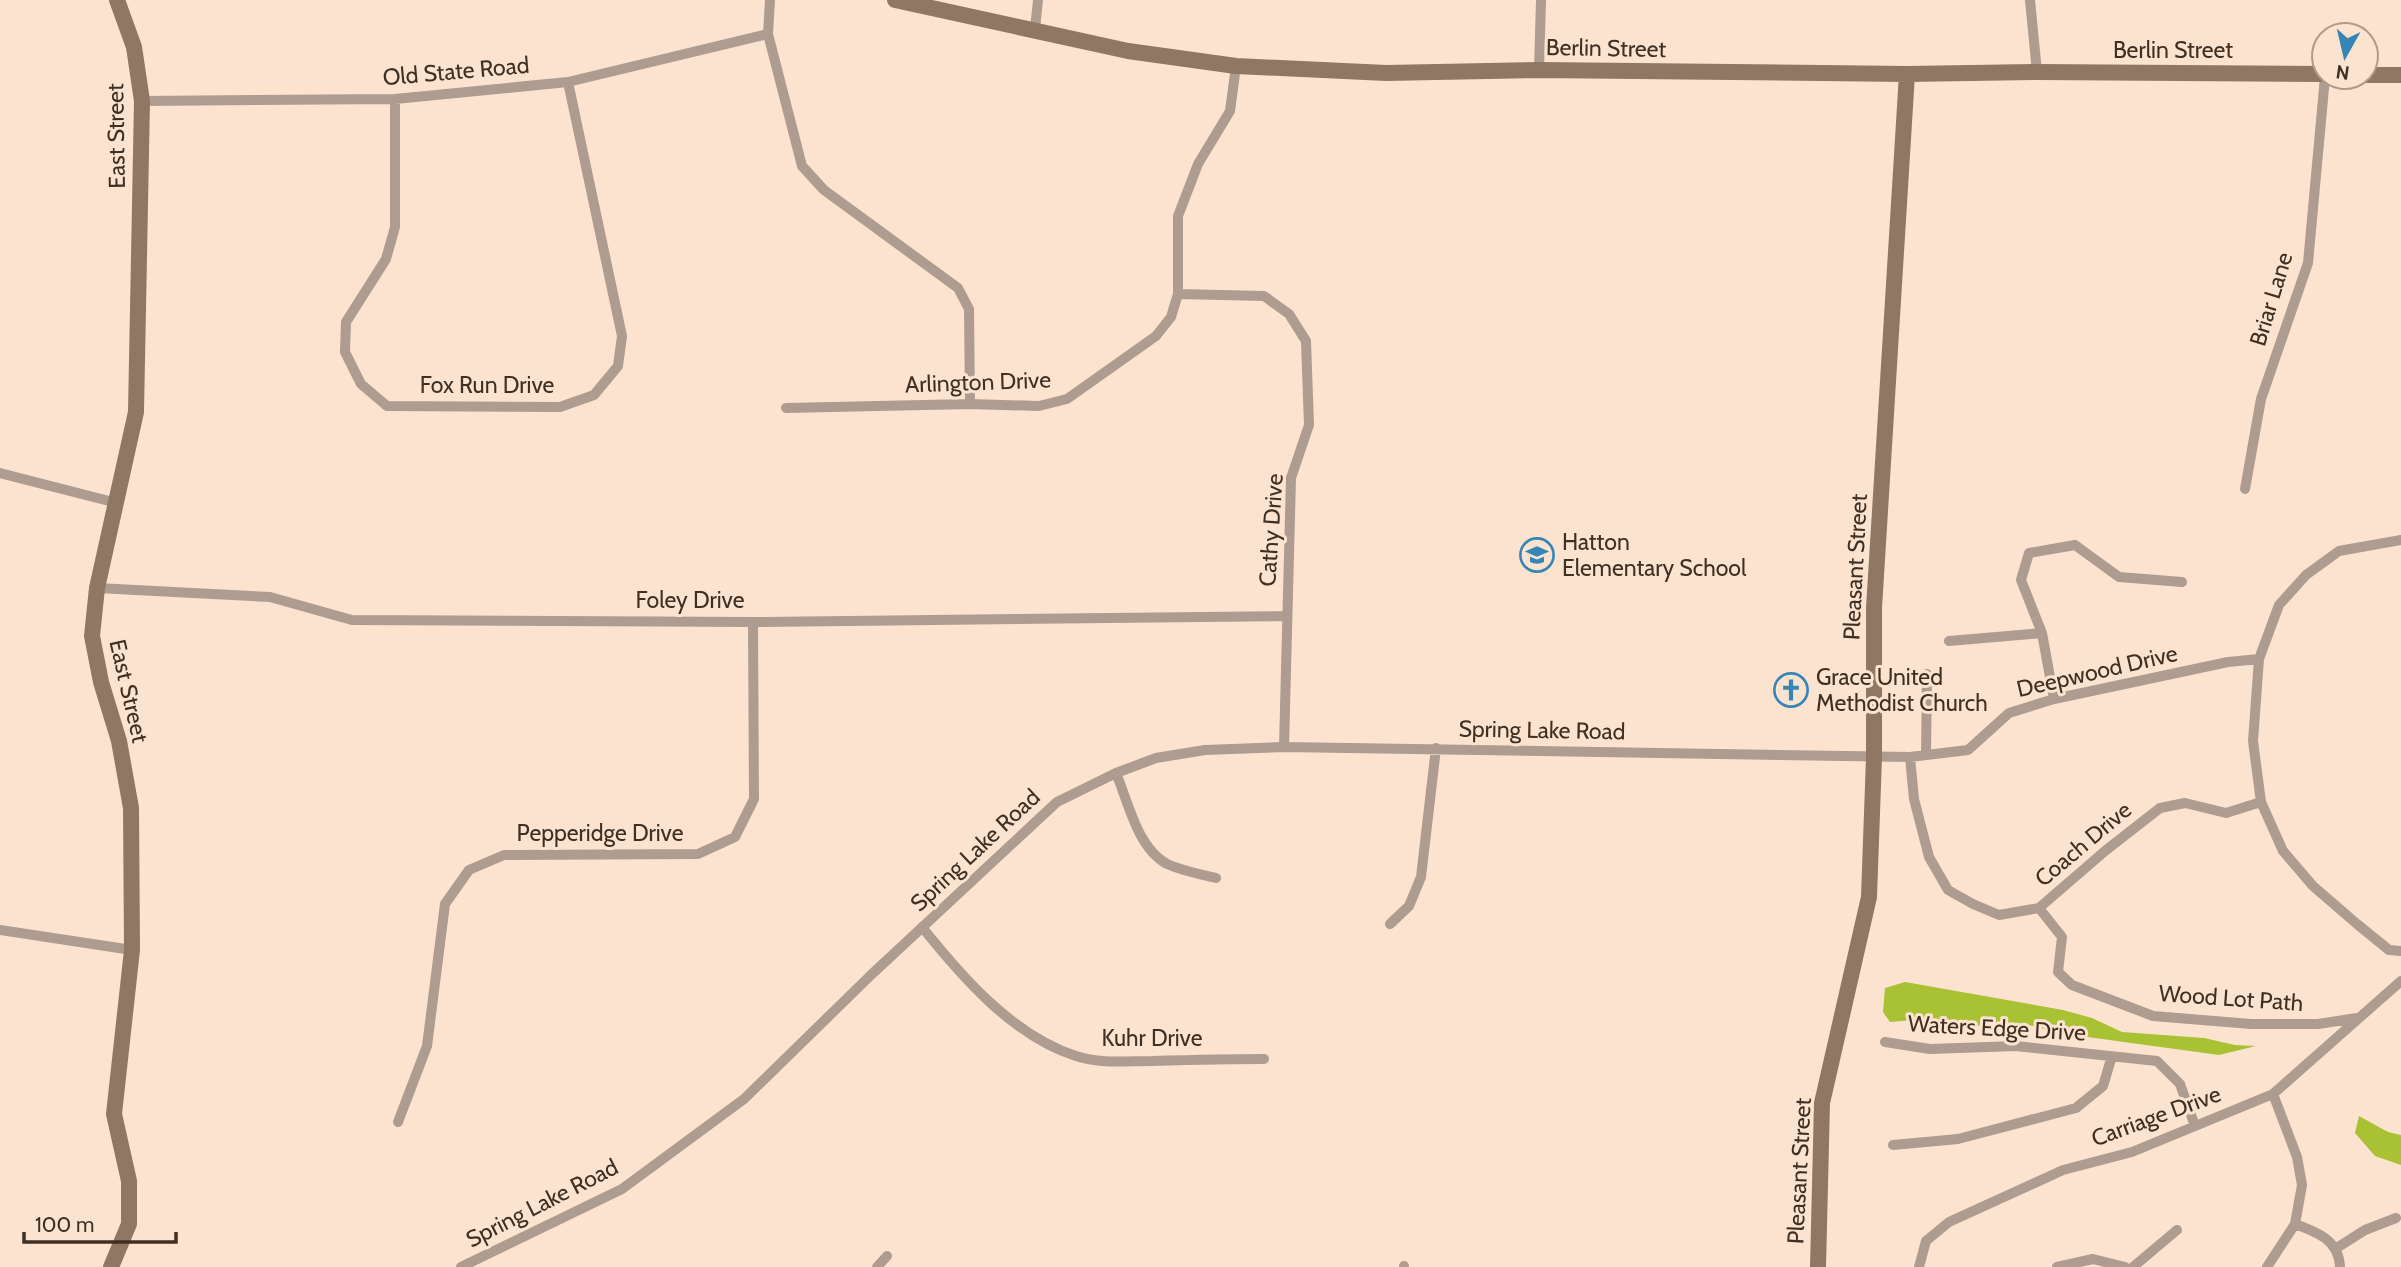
<svg xmlns="http://www.w3.org/2000/svg" width="2401" height="1267" viewBox="0 0 2401 1267" font-family="Cabin,sans-serif">
<style>
.water{fill:#a8c233}
.lines{fill:none;stroke-linecap:round;stroke-linejoin:round}
.street{stroke:#ad9c8f;stroke-width:10}
.secondary{stroke:#907764;stroke-width:16}
.labels{text-anchor:middle;stroke-width:6;stroke-linejoin:round;paint-order:stroke}
.street-label{font-size:23px;fill:#403024;stroke:#fbe3d0}
.poi-label{font-size:23px;fill:#403024;stroke:#fbe3d0;text-anchor:start}
</style>
<rect width="100%" height="100%" fill="#fbe3d0"/>
<path class="water" d="M1905 982 2063 1010 2092 1018 2122 1032 2204 1038 2235 1045 2256 1046 2219 1055 2073 1035 2028 1025 1944 1026 1913 1020 1890 1022 1883 1012 1885 988Z
M2359 1116 2388 1132 2401 1135V1165L2375 1156 2355 1133Z"/>
<g class="lines">
<path class="street" d="M770 0 768 34 802 166 824 190 958 288 969 309 970 404
M2030 0 2037 72
M1035 29 1038 0
M1539 70 1541 0
M395 99V227L386 259 346 322 345 352 361 384 387 406 560 407 594 395 618 366 622 336 568 82
M142 101 395 99 568 82 768 34
M1178 294 1264 296 1289 314 1306 341 1309 425 1291 478 1284 747
M786 408 970 404 1039 406 1067 399 1156 336 1171 317 1178 294V216L1198 164 1230 111 1236 66
M0 473 117 503
M2245 489 2261 399 2308 263 2325 77
M2401 540 2339 551 2306 575 2279 605 2259 659 2253 741 2261 802 2283 851 2313 886 2357 924 2389 950 2401 951
M97 588 270 597 352 620 753 622 1287 616
M1949 641 2042 633
M2054 699 2042 633 2021 580 2029 553 2075 545 2119 577 2182 582
M1926 755 1927 674
M1910 757 1914 799 1929 857 1948 890 1973 904 1999 915 2039 908 2105 851 2160 808 2185 803 2226 813 2261 802
M1116 773C1128 801 1137 848 1167 864 1183 871 1199 874 1216 878
M2039 908 2062 937 2058 972 2072 985 2153 1016 2251 1024H2318L2357 1018
M1390 924 1409 906 1421 877 1436 748
M922 927C962 977 1013 1036 1076 1056 1100 1064 1126 1061 1151 1061 1188 1060 1226 1059 1264 1059
M0 930 132 950
M1885 1042 1930 1049 2016 1046 2157 1061 2180 1084 2195 1126
M398 1122 427 1046 445 904 469 870 504 855 698 854 735 837 754 799 753 622
M1893 1145 1958 1139 2076 1108 2103 1086 2112 1056
M2295 1224C2317 1232 2339 1240 2340 1267
M2335 1249 2365 1230 2396 1218
M461 1267 622 1189 744 1099 872 974 1057 802 1116 773 1156 758 1205 750 1284 747 1910 757 1968 750 2009 713 2054 699 2228 662 2259 659
M877 1267 887 1256
M1404 1267V1266
M1919 1267 1926 1241 1949 1222 2063 1170 2132 1152 2273 1094 2401 981
M2057 1267 2093 1259 2125 1267
M2133 1267 2177 1230
M2267 1267 2295 1224 2302 1185 2297 1157 2273 1094"/>
<path class="secondary" d="M895 0 1128 51 1236 66 1386 73 1539 70 1907 74 2037 72 2324 74
M2366 75H2401
M111 1267 129 1224V1181L114 1114 132 950 131 808 119 741 101 682 92 636 97 588 136 412 142 101 134 47 117 0
M1818 1267 1822 1103 1869 897 1874 757V608L1907 74"/>
</g>
<defs>
<g id="school-ring" transform="scale(1.75)"><circle r="9.5" fill="#fbe3d0" stroke="#3585b6" stroke-width="1.5"/><path d="M0-5L7-2L0 1L-7-2ZM-4 1L0 2.5L4 1V4Q0 6-4 4Z" fill="#3585b6"/></g>
<g id="church-ring" transform="scale(1.75)"><circle r="9.5" fill="#fbe3d0" stroke="#3585b6" stroke-width="1.5"/><path d="M-1.2-6h2.4v3.5h3.3v2.4h-3.3V6h-2.4V-.1h-3.3v-2.4h3.3Z" fill="#3585b6"/></g>
</defs>
<g fill-rule="evenodd">
<use href="#school-ring" x="1537" y="555"/>
<use href="#church-ring" x="1791" y="690"/>
</g>
<g class="labels">
<g class="street-label">
<text transform="translate(1606 48) rotate(1)" y="8">Berlin Street</text>
<text x="2173" y="58">Berlin Street</text>
<text transform="translate(456 71) rotate(-5)" y="8">Old State Road</text>
<text transform="translate(116 136) rotate(-91)" y="8">East Street</text>
<text transform="translate(2271 299) rotate(-73)" y="8">Briar Lane</text>
<text transform="translate(978 382) rotate(-2)" y="8">Arlington Drive</text>
<text x="487" y="393">Fox Run Drive</text>
<text transform="translate(1271 530) rotate(-86)" y="8">Cathy Drive</text>
<text transform="translate(1855 567) rotate(-87)" y="8">Pleasant Street</text>
<text x="690" y="608">Foley Drive</text>
<text transform="translate(2097 671) rotate(-13)" y="8">Deepwood Drive</text>
<text transform="translate(129 691) rotate(77)" y="8">East Street</text>
<text transform="translate(1542 730) rotate(1)" y="8">Spring Lake Road</text>
<text x="600" y="841">Pepperidge Drive</text>
<text transform="translate(2083 844) rotate(-40)" y="8">Coach Drive</text>
<text transform="translate(975 850) rotate(-43)" y="8">Spring Lake Road</text>
<text transform="translate(2231 998) rotate(4)" y="8">Wood Lot Path</text>
<text transform="translate(1997 1028) rotate(3)" y="8">Waters Edge Drive</text>
<text x="1152" y="1046">Kuhr Drive</text>
<text transform="translate(2156 1116) rotate(-20)" y="8">Carriage Drive</text>
<text transform="translate(1799 1171) rotate(-87)" y="8">Pleasant Street</text>
<text transform="translate(542 1203) rotate(-27)" y="8">Spring Lake Road</text>
</g>
<g class="poi-label">
<text x="1562" y="550">Hatton<tspan x="1562" dy="26">Elementary School</tspan></text>
<text x="1816" y="685">Grace United<tspan x="1816" dy="26">Methodist Church</tspan></text>
</g>
</g>
<g transform="translate(2345 56) rotate(188)"><circle r="33" fill="#fbe3d0" stroke="#b09b8b" stroke-width="2"/>
<path d="M0-5L12 26L0 18L-12 26Z" fill="#3585b6"/>
<text y="-10" font-size="19" font-weight="bold" text-anchor="middle" fill="#403024">N</text>
</g>
<path d="M24 1232v10h152v-10" fill="none" stroke="#403024" stroke-width="3.5"/>
<text x="35" y="1232" font-size="21" fill="#403024" stroke="#fbe3d0" stroke-width="5" paint-order="stroke">100 m</text>
</svg>
